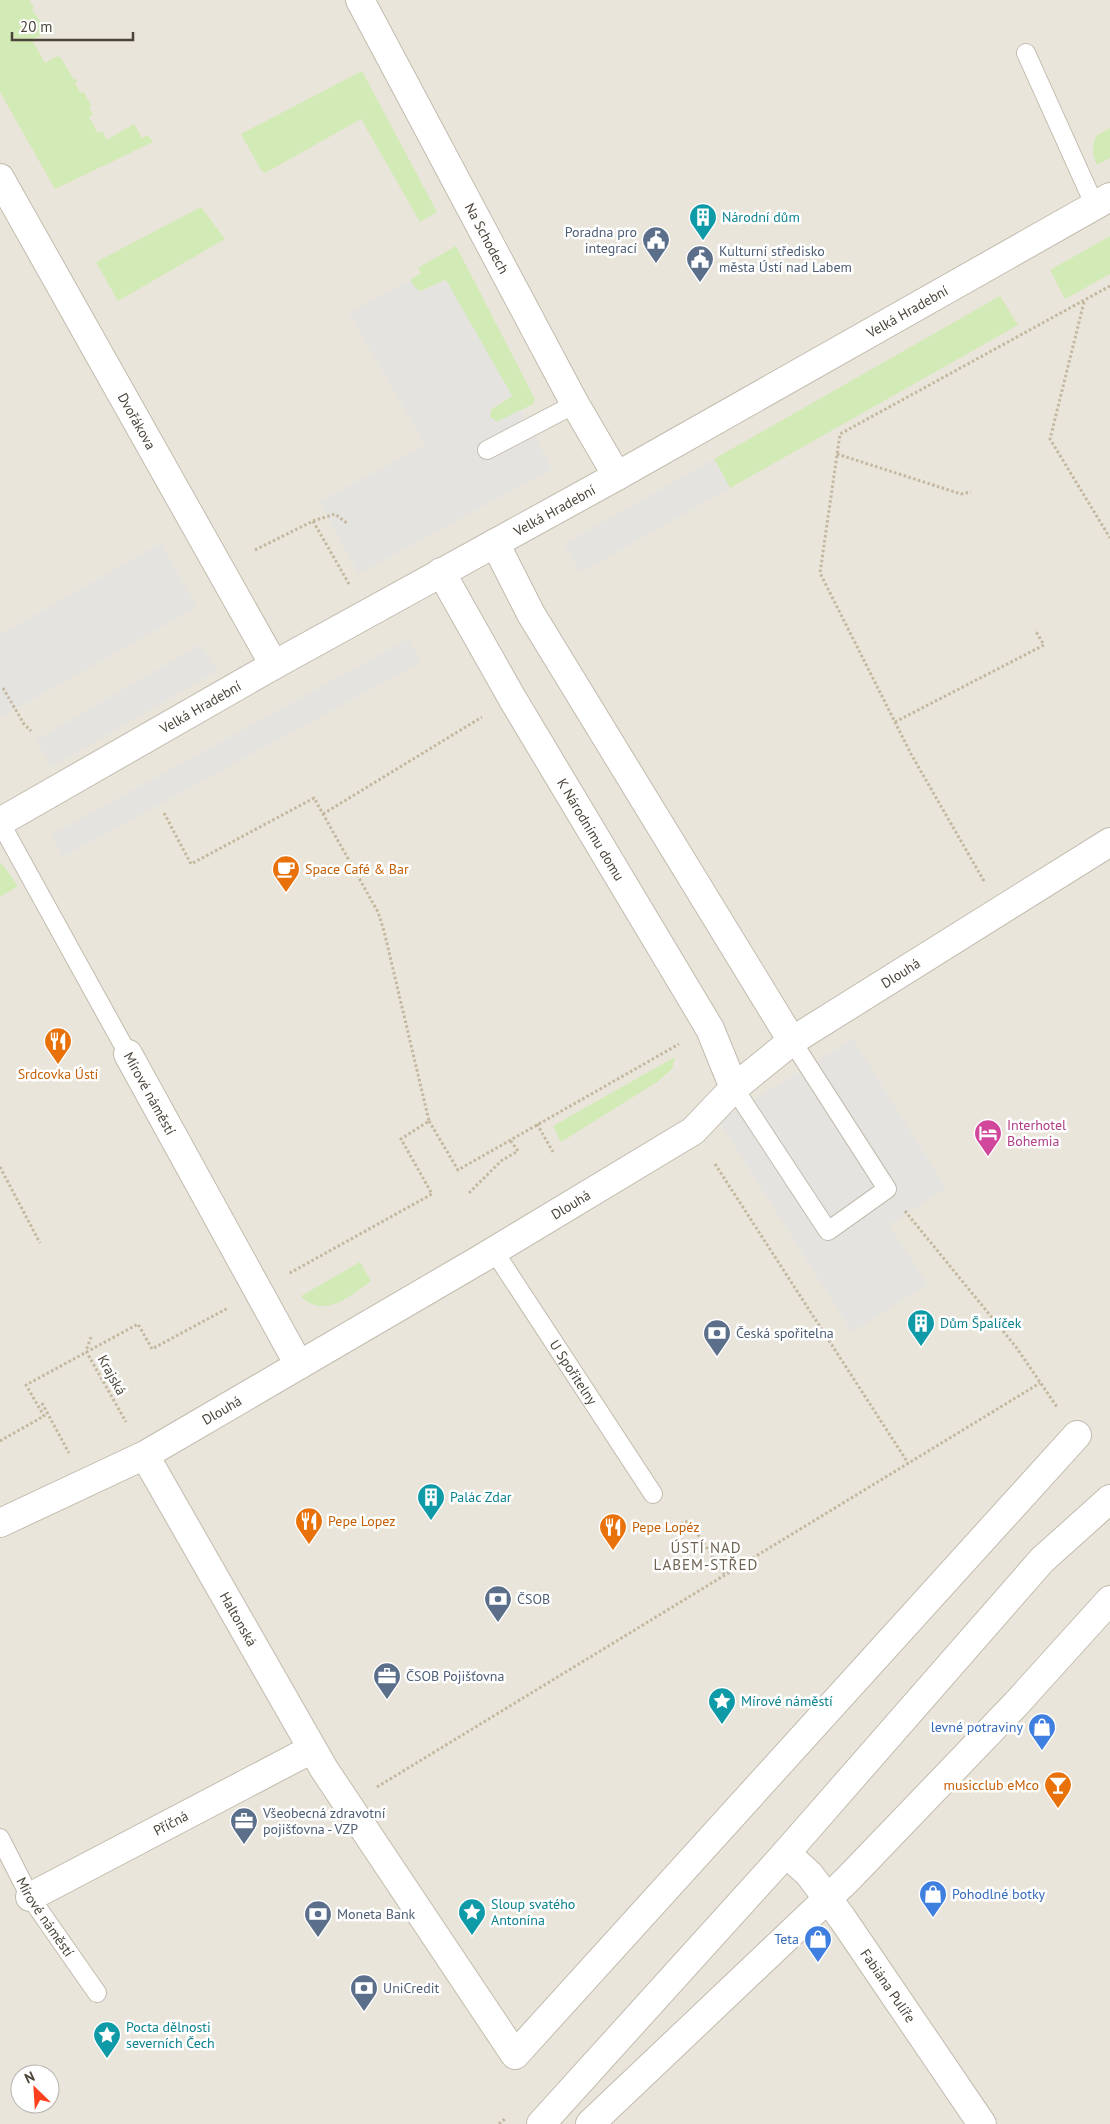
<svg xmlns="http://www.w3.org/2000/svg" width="1110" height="2124" viewBox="0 0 1110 2124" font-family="'PT Sans',sans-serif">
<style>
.residential{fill:#eae5da;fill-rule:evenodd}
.green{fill:#d2eab5}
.parking{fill:#e5e3e0}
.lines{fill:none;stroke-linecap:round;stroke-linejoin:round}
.lane-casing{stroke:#c2bbae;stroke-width:20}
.street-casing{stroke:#c2bbae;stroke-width:30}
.path{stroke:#c4b79f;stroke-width:3;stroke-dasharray:2.5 2.5;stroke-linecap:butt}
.lane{stroke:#fff;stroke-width:18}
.street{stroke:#fff;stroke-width:28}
.labels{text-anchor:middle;stroke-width:5;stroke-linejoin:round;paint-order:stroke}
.culture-label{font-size:14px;fill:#0d838f;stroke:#fff;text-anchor:start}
.service-label{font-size:14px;fill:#4e5e75;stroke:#fff;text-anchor:start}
.street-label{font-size:14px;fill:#4b4439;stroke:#fff}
.food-label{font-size:14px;fill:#c56008;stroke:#fff;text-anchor:start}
.hotel-label{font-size:14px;fill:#b23c85;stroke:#fff;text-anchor:start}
.shop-label{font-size:14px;fill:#366cbe;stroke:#fff;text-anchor:end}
.neighbourhood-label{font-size:15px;letter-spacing:1px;fill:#6e6250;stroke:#fff}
</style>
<rect width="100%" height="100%" fill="#f6f3ec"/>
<path class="residential" d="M0 0H1110V2124H0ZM20 2074H50V2104H20Z"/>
<path class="green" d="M0 0H29L34 8 32 10 46 29 45 33 32 40 45 63 58 56 61 58 74 80 76 79 77 81 75 83 81 93 84 92 91 106 89 107 93 114 89 117 98 133 103 132 107 140 134 124 142 138 148 135 153 142 55 189 0 92Z
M362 71 437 212 420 222 361 119 265 173 261 170 241 134Z
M1110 128V158L1097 165C1092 155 1092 147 1096 136Z
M201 207 225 239 118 301 96 262Z
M1110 236V274L1065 299 1050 270Z
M456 246 535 399 533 404 497 422 490 417 491 410 512 396 445 280 421 291 416 289 410 280 421 273 418 268Z
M1000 296 1018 325 730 488 714 459Z
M0 864 3 865 18 886 0 897Z
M675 1057 672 1069 657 1082 561 1142 553 1126Z
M360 1262 371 1281C352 1295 323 1320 301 1296Z"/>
<path class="parking" d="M410 280 416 289 421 291 446 280 512 396 493 406 490 412V417L497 422 521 410 552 469 359 574 319 502 425 445 349 313Z
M714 459 730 488 580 573 564 544Z
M161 543 197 607 0 718V635Z
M408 639 421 662 63 857 51 835Z
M201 644 217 671 52 767 36 740Z
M853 1039 946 1188 889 1225 928 1284 852 1332 719 1121Z"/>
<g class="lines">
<g class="lane-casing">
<g id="lane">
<path d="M1026 53 1095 206"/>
<path d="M487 450 575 404"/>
<path d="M0 822 128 1054"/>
<path d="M734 1088 828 1231 887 1189 792 1041"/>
<path id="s1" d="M494 1251 653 1494"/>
<path id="s2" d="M0 1838 30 1897 97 1993"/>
</g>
</g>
<g class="street-casing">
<g id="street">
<path id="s3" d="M360 0 575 404 617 476"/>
<path id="s4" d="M0 178 274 665"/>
<path d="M495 543 531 614 792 1041"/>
<path id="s5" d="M441 572 512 698 710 1029 734 1088"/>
<path id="s6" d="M0 822 274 665 617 476 1110 197"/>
<path id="s7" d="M128 1054 299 1365"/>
<path id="s8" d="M152 1468 324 1769 515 2055 1077 1435"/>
<path id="s9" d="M0 1523 145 1455 479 1260 693 1131 734 1088 792 1041 1110 842"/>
<path id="s10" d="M786 1853 809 1874 842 1918 982 2124"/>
<path id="s11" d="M30 1897 312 1749"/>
<path d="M541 2124 786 1853 1042 1560 1110 1499"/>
<path d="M590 2124 847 1880 1016 1704 1110 1600"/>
</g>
</g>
<path class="path" d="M1084 302 1050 439 1110 538
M837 454 961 494 971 492
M313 521 335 514 348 524
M255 550 313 521 349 584
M3 688 24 724 31 731
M895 722 1044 645 1035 630
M164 813 191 864 314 798 378 912 384 931 429 1121 401 1139 432 1194 288 1274
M323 814 482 717
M984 881 911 754 820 573 840 434 1110 286
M429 1121 458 1170 679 1044
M537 1124 553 1152
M715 1164 908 1463
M0 1167 40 1243
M469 1193 501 1161 518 1151 510 1140
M905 1211 1016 1347 1057 1407
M91 1337 86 1351 126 1422
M42 1403 69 1453
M0 1441 44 1416 26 1385 138 1324 152 1349 228 1308
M639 1521 648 1534 689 1521 725 1575
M377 1787 1040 1383
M499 2124 506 2118"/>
<use href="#lane" class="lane"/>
<use href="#street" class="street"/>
</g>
<defs>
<g id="building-pin" transform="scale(1.4375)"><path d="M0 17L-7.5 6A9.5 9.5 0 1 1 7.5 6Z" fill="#0f9aa8" stroke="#fff"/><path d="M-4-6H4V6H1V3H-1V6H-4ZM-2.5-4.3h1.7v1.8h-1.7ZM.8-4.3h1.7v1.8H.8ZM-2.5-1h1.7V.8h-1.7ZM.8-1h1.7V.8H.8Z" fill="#fff"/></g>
<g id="civic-pin" transform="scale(1.4375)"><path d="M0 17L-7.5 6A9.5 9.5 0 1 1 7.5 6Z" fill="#5c6f8a" stroke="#fff"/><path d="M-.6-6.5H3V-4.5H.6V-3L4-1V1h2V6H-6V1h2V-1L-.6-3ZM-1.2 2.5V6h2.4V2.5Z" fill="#fff"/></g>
<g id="cafe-pin" transform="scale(1.4375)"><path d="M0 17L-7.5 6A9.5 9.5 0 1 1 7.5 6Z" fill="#e8710a" stroke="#fff"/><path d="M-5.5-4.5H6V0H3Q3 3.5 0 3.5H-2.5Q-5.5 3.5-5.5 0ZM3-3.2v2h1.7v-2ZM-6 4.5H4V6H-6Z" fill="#fff"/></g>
<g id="restaurant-pin" transform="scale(1.4375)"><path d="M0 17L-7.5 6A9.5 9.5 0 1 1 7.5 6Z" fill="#e8710a" stroke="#fff"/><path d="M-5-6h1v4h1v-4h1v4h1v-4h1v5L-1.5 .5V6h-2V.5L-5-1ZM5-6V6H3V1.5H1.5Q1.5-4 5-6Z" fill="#fff"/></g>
<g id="hotel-pin" transform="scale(1.4375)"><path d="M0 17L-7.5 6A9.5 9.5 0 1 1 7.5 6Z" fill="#d1479c" stroke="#fff"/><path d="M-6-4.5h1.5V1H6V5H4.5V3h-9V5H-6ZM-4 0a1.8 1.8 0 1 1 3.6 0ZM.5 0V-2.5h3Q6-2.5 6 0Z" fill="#fff"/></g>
<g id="bank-pin" transform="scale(1.4375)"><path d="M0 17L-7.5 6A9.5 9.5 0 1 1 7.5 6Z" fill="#5c6f8a" stroke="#fff"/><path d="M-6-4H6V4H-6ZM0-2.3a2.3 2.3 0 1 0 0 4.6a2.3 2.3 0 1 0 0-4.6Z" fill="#fff"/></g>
<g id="office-pin" transform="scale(1.4375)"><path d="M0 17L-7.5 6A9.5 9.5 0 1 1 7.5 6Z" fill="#5c6f8a" stroke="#fff"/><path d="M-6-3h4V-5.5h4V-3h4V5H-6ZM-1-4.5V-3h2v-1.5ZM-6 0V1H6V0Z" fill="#fff"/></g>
<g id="sight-pin" transform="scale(1.4375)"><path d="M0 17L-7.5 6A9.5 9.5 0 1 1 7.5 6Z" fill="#0f9aa8" stroke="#fff"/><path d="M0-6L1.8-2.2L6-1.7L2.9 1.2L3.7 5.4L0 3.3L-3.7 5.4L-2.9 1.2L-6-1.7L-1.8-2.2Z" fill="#fff"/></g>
<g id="shop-pin" transform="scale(1.4375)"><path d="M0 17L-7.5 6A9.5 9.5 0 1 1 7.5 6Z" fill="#3f7fe0" stroke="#fff"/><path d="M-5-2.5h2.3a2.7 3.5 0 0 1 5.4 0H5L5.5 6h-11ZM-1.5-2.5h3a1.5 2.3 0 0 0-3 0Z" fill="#fff"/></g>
<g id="bar-pin" transform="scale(1.4375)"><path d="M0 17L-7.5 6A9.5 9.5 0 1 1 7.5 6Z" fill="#e8710a" stroke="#fff"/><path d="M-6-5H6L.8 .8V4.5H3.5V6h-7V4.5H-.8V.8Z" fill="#fff"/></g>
</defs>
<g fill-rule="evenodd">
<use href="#building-pin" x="703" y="217"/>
<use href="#civic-pin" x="656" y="240"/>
<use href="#civic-pin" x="700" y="259"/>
<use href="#cafe-pin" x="286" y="869"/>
<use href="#restaurant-pin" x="58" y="1041"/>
<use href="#hotel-pin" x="988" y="1133"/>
<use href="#building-pin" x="921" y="1323"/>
<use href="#bank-pin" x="717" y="1333"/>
<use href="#building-pin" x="431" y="1497"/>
<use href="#restaurant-pin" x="309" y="1521"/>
<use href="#restaurant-pin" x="613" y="1527"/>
<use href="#bank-pin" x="498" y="1599"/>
<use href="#office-pin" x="387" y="1676"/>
<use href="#sight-pin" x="722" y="1701"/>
<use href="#shop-pin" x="1042" y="1727"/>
<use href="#bar-pin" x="1058" y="1785"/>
<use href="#office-pin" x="244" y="1821"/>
<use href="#shop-pin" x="933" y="1894"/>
<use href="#sight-pin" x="472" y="1912"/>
<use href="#bank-pin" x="318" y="1914"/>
<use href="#shop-pin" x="818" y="1939"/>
<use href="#bank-pin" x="364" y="1988"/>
<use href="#sight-pin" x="107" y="2035"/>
</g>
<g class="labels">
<g class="culture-label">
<text x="722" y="222">Národní dům</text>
<text x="940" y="1328">Dům Špalíček</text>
<text x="450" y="1502">Palác Zdar</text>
<text x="741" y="1706">Mírové náměstí</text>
<text x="491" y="1909">Sloup svatého<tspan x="491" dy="16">Antonína</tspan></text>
<text x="126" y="2032">Pocta dělnosti<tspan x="126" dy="16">severních Čech</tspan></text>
</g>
<g class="service-label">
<text x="637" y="237" text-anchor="end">Poradna pro<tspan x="637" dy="16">integrací</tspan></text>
<text x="719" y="256">Kulturní středisko<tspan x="719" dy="16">města Ústí nad Labem</tspan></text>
<text x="736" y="1338">Česká spořitelna</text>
<text x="517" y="1604">ČSOB</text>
<text x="406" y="1681">ČSOB Pojišťovna</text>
<text x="263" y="1818">Všeobecná zdravotní<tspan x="263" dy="16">pojišťovna - VZP</tspan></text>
<text x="337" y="1919">Moneta Bank</text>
<text x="383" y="1993">UniCredit</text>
</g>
<g class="street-label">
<text dy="5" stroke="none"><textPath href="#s3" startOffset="270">Na Schodech</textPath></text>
<text dy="5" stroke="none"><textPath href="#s6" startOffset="1041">Velká Hradební</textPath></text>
<text dy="5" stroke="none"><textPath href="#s4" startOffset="279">Dvořákova</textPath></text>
<text dy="5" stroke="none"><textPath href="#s6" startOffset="636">Velká Hradební</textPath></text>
<text dy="5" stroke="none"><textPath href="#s6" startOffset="231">Velká Hradební</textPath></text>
<text dy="5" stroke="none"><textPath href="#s5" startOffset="298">K Národnímu domu</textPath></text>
<text dy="5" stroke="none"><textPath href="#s9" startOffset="1059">Dlouhá</textPath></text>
<text dy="5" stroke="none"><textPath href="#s7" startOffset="45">Mírové náměstí</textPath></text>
<text dy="5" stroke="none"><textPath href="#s9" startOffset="654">Dlouhá</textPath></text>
<text dy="5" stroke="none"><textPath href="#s1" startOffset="145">U Spořitelny</textPath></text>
<text transform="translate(112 1375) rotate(61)" y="5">Krajská</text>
<text dy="5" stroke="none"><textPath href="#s9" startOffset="249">Dlouhá</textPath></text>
<text dy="5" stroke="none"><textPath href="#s8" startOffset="174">Haltonská</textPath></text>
<text dy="5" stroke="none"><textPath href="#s11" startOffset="159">Příčná</textPath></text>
<text dy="5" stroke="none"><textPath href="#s2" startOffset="91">Mírové náměstí</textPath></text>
<text dy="5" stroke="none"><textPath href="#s10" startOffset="168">Fabiána Pulíře</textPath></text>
</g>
<g class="food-label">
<text x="305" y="874">Space Café &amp; Bar</text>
<text x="58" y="1079" text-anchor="middle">Srdcovka Ústí</text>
<text x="328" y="1526">Pepe Lopez</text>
<text x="632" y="1532">Pepe Lopéz</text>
<text x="1039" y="1790" text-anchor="end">musicclub eMco</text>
</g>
<g class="hotel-label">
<text x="1007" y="1130">Interhotel<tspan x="1007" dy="16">Bohemia</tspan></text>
</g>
<g class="shop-label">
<text x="1023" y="1732">levné potraviny</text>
<text x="952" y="1899" text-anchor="start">Pohodlné botky</text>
<text x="799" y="1944">Teta</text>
</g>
<g class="neighbourhood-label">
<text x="706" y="1553">ÚSTÍ NAD<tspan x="706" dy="17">LABEM-STŘED</tspan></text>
</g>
</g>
<g transform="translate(35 2089) rotate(335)"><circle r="24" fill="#ffffff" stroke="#b7b4b0"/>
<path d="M0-4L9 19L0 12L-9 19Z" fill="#fc3f1d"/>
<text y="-8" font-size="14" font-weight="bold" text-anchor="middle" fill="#4b4439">N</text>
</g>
<path d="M12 32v8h121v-8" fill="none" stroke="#4b4439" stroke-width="2.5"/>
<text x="20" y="32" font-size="15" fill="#4b4439" stroke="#ffffff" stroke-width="4" paint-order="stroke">20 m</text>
</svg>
